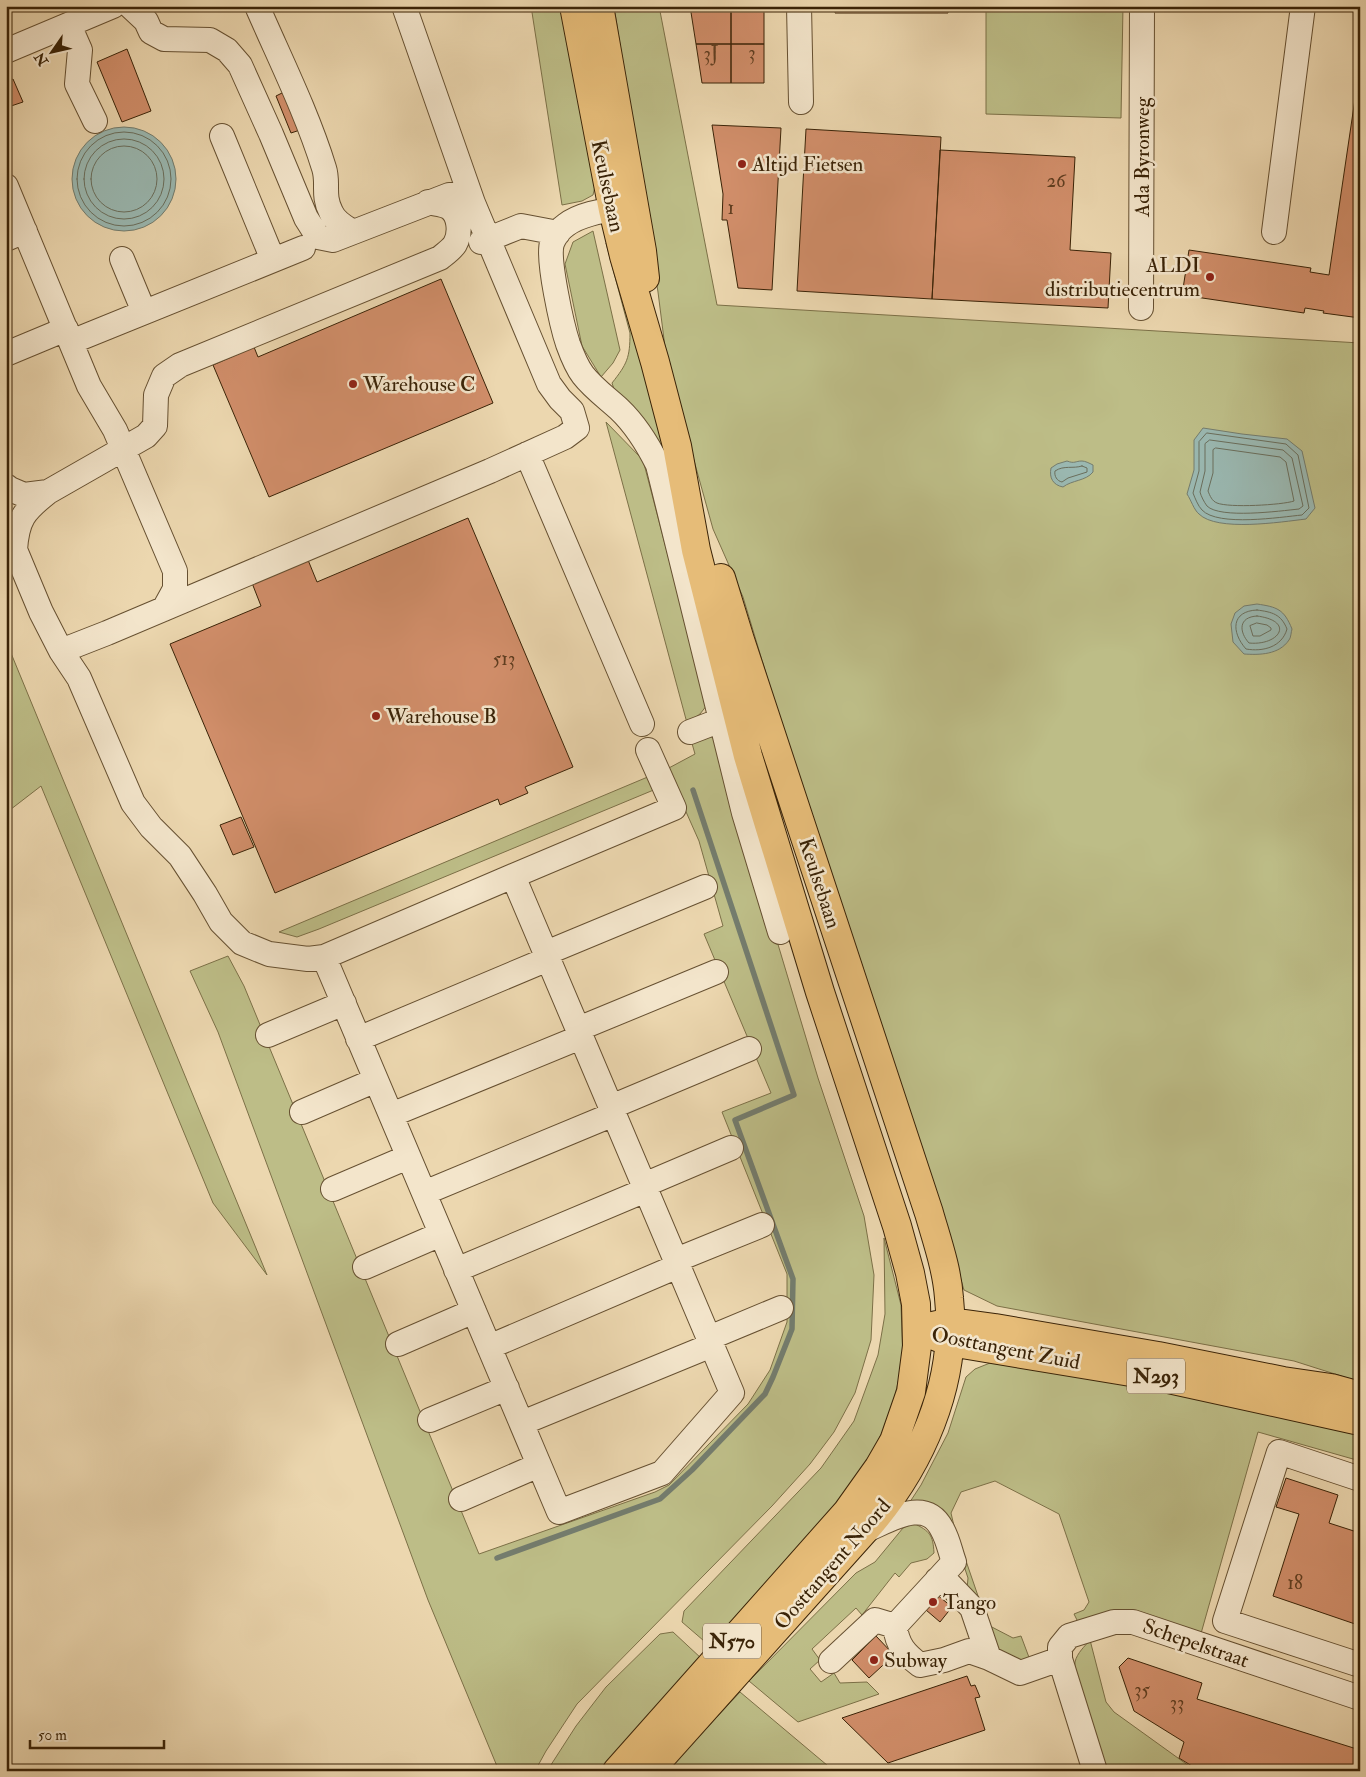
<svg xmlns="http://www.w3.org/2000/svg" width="1366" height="1777" viewBox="0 0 1366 1777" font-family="'IM FELL Double Pica',serif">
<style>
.green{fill:#bdbd87;stroke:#7c7047}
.water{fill:#9ab8b1;stroke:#747c6d}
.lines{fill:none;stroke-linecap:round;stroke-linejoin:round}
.shore{stroke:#6a6e5c;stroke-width:1}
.stream{stroke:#747c6d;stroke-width:5.5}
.building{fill:#d18e6a;stroke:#3a2307}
.minor-casing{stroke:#665031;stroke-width:26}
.major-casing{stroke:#3a2307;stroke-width:30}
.minor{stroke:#f3e5cb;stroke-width:24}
.major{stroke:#e6bc78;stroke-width:28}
.poi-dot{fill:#8f2418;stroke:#f3e5cb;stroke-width:2}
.labels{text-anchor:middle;stroke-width:5;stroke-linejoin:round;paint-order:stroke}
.number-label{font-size:19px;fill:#603e20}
.shield{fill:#f3e5cb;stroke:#725d42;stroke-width:1}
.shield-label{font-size:20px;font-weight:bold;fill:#3a2307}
.street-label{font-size:21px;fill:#3a2307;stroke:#f3e5cb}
.poi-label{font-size:21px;fill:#3a2307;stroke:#f3e5cb;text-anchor:start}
</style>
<rect width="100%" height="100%" fill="#ecd7af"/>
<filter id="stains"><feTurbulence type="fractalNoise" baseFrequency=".004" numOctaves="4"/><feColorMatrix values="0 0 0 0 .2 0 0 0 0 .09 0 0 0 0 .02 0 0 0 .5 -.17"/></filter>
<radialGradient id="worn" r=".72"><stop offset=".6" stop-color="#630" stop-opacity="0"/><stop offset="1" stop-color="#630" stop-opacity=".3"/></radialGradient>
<path class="green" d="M531 6H565L597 178 593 195 582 201 562 205Z
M614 6H659L717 305 1360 343V1382L1294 1361 997 1306 964 1290 923 1151 915 1134 862 965 804 800 743 597 713 529 667 363 658 292Z
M986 6H1123L1121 118 986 114Z
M593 231 620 350 613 363 601 377 582 346 565 264 573 242Z
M606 243 622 272 668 459 615 392 612 383C627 364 630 358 630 333Z
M606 422 643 460 707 705 700 714 687 723Z
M6 641 267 1275 213 1203 41 786 6 813Z
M715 734 818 1078 864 1216 874 1275 871 1340 855 1393 834 1432 810 1464 772 1506 577 1704 546 1751 535 1771H499L428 1600 218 1032 190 971 228 956 244 986 479 1554 655 1492 669 1485 748 1404 770 1370 787 1322V1274L722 1112 771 1093 704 934 723 926 699 841 667 769 695 754 691 740Z
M650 776 656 789 319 929 297 937 279 932Z
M884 1238 901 1305 903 1361 890 1417 869 1458 829 1515 711 1647 682 1622 684 1611 821 1468 854 1421 878 1355 885 1314Z
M1000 1359 1360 1429V1461L1258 1432 1200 1637 1078 1622 1074 1614 1084 1610 1089 1602 1059 1514 995 1481 961 1492 951 1513 954 1526 988 1625 1013 1638 1021 1636 1030 1660 1017 1663 992 1649 967 1589 968 1578 949 1521 904 1511 921 1485 948 1433 966 1377 975 1369Z
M913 1523C930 1531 933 1535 934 1553L927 1559 911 1563 899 1577 895 1573 862 1615 856 1608 812 1649 820 1660 810 1669 821 1682 834 1673 840 1683 867 1682 879 1694 798 1722 749 1681 856 1573 875 1562 903 1528Z
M673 1632 702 1659 602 1771H547L576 1726 606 1687 660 1634Z
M1090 1640 1106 1702 1114 1712 1196 1771H1107C1101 1752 1072 1677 1075 1662 1077 1653 1085 1646 1090 1640Z
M740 1692 834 1771H772L771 1769 766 1771H667Z"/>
<path class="water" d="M72 179a52 52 0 1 1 104 0a52 52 0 1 1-104 0Z
M1203 428 1242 434 1287 439 1302 451 1315 508 1306 519C1281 522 1217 532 1199 514 1194 510 1191 500 1187 494L1194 470V440Z
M1067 461C1075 464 1075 461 1082 461 1085 461 1089 463 1093 465V472C1086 481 1072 480 1063 487 1053 485 1049 478 1051 468L1057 464Z
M1257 604C1277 607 1284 609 1292 629 1291 632 1291 638 1289 640 1279 655 1259 655 1244 654L1233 642 1231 624 1235 613 1244 606Z"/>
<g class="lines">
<path class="shore" d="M77 179a47 47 0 1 1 94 0a47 47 0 1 1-94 0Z
M84 179a40 40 0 1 1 80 0a40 40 0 1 1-80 0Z
M91 179a33 33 0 1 1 66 0a33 33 0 1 1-66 0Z
M1207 433 1286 444 1298 455 1309 508 1302 515C1281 517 1218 527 1202 510 1198 506 1195 498 1193 493L1199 471V442Z
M1210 440 1283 450 1292 458 1303 506 1299 509C1280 511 1220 519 1207 506 1204 502 1201 496 1200 492L1205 471V444Z
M1216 448 1280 457 1286 462 1294 501C1282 505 1229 508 1217 503 1212 501 1210 496 1208 491L1213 473V450Z
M1082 466 1087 468V472L1068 478 1062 482C1057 481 1054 476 1055 471 1064 465 1073 469 1082 466Z
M1257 610C1272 612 1281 614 1287 629 1282 647 1263 652 1246 649 1231 632 1231 611 1257 610Z
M1257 616C1296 621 1279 646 1249 643 1239 632 1238 617 1257 616Z
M1257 623 1267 625 1271 628V630L1260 636H1253L1250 626Z"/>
<path class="stream" d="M497 1558 660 1499 692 1470 765 1394 773 1377 792 1329 793 1279 735 1120 794 1095 693 790"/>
</g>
<path class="building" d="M690 6H731V44H696Z
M731 6H764V44H731Z
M835 6H948V13H835Z
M696 44H731V83H702Z
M731 44H764V83H731Z
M127 49 151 111 122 122 97 62Z
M1360 65V318L1323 313 1324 311 1305 308 1304 313 1182 295 1189 250 1311 268 1310 272 1329 275Z
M13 79 23 102 8 107 6 103V82Z
M284 92 300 130 291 133 276 96Z
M712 125 781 128 772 290 738 288 727 220H722L723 194Z
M806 129 941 137 932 299 797 291Z
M940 150 1075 157 1070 250 1111 253 1108 308 932 299Z
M441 279 493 403 269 497 213 365 254 347 258 357Z
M468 518 573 767 525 787 528 793 500 805 498 799 275 893 170 644 261 606 252 583 308 560 317 582Z
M241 817 254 847 233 855 220 825Z
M1286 1478 1338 1495 1329 1523 1360 1533V1620L1358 1625 1273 1596 1299 1514 1276 1507Z
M924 1584 952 1607 940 1622 912 1598Z
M876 1636 894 1655 869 1678 852 1660Z
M1128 1658 1202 1683 1197 1699 1360 1750V1771H1200L1179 1758 1184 1742 1134 1711 1119 1667Z
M967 1676 971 1686 975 1685 980 1697 975 1698 985 1730 888 1763 842 1718Z"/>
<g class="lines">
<g class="minor-casing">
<path id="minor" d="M257 6C280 59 307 113 324 168 329 183 322 195 331 212 335 222 345 227 353 232
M404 6 473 203
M799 6 801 102
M69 25 80 50 77 84 95 121
M6 51 113 6
M222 136 273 260
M6 186 89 386 115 430 175 571V589L164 609
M632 206C611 210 583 212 566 225 560 229 555 236 552 243 547 259 562 326 568 344 572 355 576 366 583 375 593 388 607 398 619 409 636 425 648 445 658 465L744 813 780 932
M1274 232 1303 6
M6 239 25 231
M481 242 521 226 558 233
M122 259 144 312
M1141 308 1142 6
M71 342 303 248
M6 354 66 329
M527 454 642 724
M6 486 10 489 24 495 48 492 146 436 155 426 156 395 164 376 180 365 440 258C445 254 452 249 455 244 461 233 460 214 448 207 442 204 435 204 428 202
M6 528 41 612 61 651 79 678 133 803 151 827 180 856 205 894 221 922 242 943 269 954 308 959 324 957 513 876 732 1393 662 1473 559 1512 324 957
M15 550C17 519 24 511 48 492
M61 651 107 633 490 471 565 437 577 428 572 411 560 399 549 384 473 203 461 195H449L333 240 318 237 306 218 271 134 240 65 227 50 210 40 164 39 151 32 146 21 130 6
M690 732 721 720
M513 876 674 808 648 750
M546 953 705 887
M578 1029 716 972
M268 1035 344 1003
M358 1039 548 959
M611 1107 749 1049
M302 1112 376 1080
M391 1115 581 1037
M644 1185 731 1148
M333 1189 408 1157
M424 1193 614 1114
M676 1260 762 1225
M365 1267 441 1234
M456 1270 646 1190
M709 1338 781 1308
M398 1344 474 1311
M489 1347 678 1266
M430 1420 507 1388
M522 1423 712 1345
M1360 1479 1279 1452 1225 1621 1360 1665
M461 1499 539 1465
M864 1531C889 1521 925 1496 942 1529 948 1539 950 1551 954 1562L895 1626C897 1645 905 1654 920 1665L944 1660 969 1651 989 1658 1020 1673 1060 1659
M937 1580 949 1584 972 1608 989 1658
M831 1661 875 1620 895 1626
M1095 1771 1060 1659V1647L1069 1636 1114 1622H1133L1360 1698"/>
</g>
<g class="major-casing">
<path id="major" d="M574 6 613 210 624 256 655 362 677 446 696 550 748 756 820 992 897 1226 910 1273 916 1304 917 1346 911 1392 894 1441 879 1467 847 1512 617 1771
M599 6 642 251 645 278
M933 1326 951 1322 995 1328 1158 1356 1283 1381 1331 1388 1360 1396
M932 1335 950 1342 1155 1376 1360 1421
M649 1771 864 1531C920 1468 958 1384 949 1298 947 1269 937 1241 929 1213L740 640 721 578"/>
</g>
<use href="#minor" class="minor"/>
<use href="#major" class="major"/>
</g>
<g class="poi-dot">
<circle cx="742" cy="164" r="5"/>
<circle cx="1210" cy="277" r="5"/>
<circle cx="353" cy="384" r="5"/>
<circle cx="376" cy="716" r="5"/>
<circle cx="933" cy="1602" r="5"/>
<circle cx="874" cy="1660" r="5"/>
</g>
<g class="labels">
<g class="number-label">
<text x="752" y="59">3</text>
<text x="711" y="60">3J</text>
<text x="1056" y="187">26</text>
<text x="731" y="214">1</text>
<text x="504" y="665">513</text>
<text x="1295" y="1589">18</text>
<text x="1142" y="1696">35</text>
<text x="1177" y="1709">33</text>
</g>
<g class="shield">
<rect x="1127" y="1358.5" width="58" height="35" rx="4"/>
<rect x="703" y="1623.5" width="58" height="35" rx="4"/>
</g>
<g class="shield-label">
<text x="1156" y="1383">N293</text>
<text x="732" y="1648">N570</text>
</g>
<g class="street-label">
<text transform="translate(1142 157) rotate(-90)" y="7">Ada Byronweg</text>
<text transform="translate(608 186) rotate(78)" y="7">Keulsebaan</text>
<text transform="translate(820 883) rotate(72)" y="7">Keulsebaan</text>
<text transform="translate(1006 1348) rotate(11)" y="7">Oosttangent Zuid</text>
<text transform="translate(832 1564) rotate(-49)" y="7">Oosttangent Noord</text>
<text transform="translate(1196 1643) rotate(19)" y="7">Schepelstraat</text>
</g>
<g class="poi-label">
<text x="752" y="171">Altijd Fietsen</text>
<text x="1200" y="272" text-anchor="end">ALDI<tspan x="1200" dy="24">distributiecentrum</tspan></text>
<text x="363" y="391">Warehouse C</text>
<text x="386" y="723">Warehouse B</text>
<text x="943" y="1609">Tango</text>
<text x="884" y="1667">Subway</text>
</g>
</g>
<rect width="1366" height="1777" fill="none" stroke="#ecd7af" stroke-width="25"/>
<rect x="8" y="8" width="1351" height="1762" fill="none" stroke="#3a2307" stroke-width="2.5"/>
<rect x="12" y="12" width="1341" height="1752" fill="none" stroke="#3a2307"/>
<g transform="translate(52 52) rotate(236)" stroke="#f3e5cb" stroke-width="4" paint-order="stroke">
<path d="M0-4L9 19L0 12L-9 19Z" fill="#3a2307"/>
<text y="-8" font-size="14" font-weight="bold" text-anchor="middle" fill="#3a2307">N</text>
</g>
<path d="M30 1740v8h134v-8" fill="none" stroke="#3a2307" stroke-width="2.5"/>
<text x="38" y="1740" font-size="15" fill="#3a2307" stroke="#f3e5cb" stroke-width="4" paint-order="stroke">50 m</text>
<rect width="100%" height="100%" filter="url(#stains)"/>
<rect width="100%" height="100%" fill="url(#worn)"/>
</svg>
